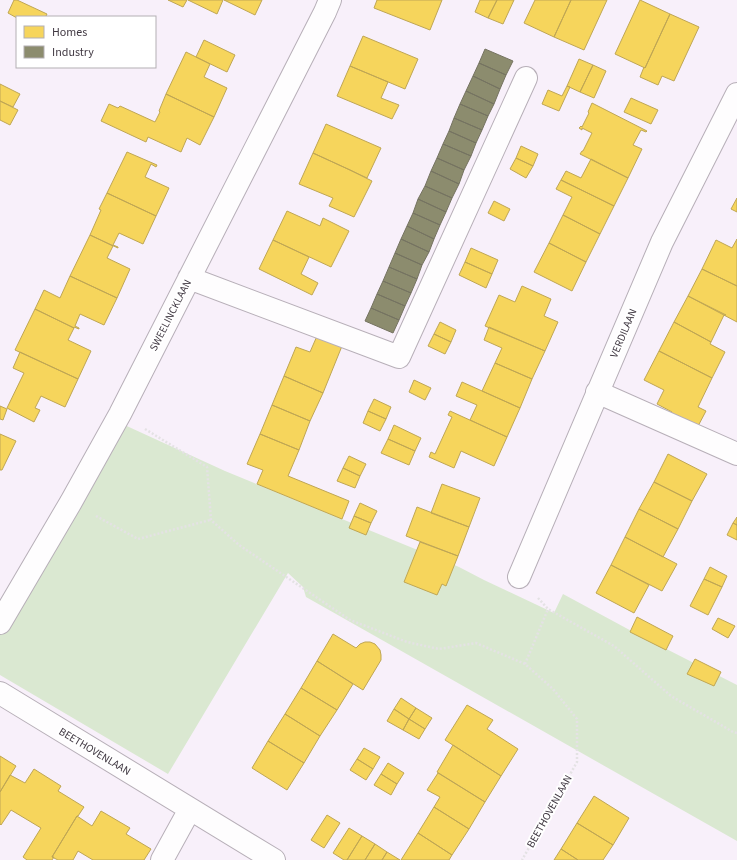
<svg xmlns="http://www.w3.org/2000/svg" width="737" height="860" viewBox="0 0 737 860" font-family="'Source Sans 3',sans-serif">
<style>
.green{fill:#dae8d1}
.homes{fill:#f6d55c;stroke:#bfa654}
.industry{fill:#8c8c6e;stroke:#757361}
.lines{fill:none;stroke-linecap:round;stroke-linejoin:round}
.minor-casing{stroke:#b7afb8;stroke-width:24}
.path{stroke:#e4e2e4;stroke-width:2.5;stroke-dasharray:2 2;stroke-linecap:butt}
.minor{stroke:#fefdfe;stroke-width:22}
.labels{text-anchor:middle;stroke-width:4;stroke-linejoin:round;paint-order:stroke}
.street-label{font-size:11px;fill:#403842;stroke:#fff}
</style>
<rect width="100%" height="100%" fill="#f8f0fa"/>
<path class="green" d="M118 422 225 471 459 567 484 580 554 613 563 594 637 634 737 685V841L306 597 303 587 288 573 168 774 0 675V635L19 599Z"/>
<path class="homes" d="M14 0H17L47 14 46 16 49 17 17 18 8 13Z
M168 0H187L183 7Z
M188 0H223L217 14Z
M224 0H262L255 15Z
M377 0H442L430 30 374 8Z
M480 0H497L488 18 475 12Z
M497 0H514L503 24 488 18Z
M535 0H571L554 37 524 23Z
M571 0H607L584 50 554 37Z
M640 0 670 14 645 68 615 54Z
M670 14 699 27 674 81 662 76 658 85 640 77 644 67 645 68Z
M363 36 418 59 405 89 350 66Z
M204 40 235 55 227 72 196 57Z
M186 52 210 64 204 77 227 88 214 117 166 94Z
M579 59 593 65 580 92 567 86Z
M593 65 606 71 594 98 580 92Z
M350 66 388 82 381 98 399 105 392 119 337 96Z
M0 84 20 94 13 107 0 101Z
M567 86 570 87 559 111 542 104 548 90 562 96Z
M166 94 214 117 200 145 187 138 181 152 148 137 146 142 101 121 109 104 118 108 120 106 155 122 160 112 159 111Z
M631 98 658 110 651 124 624 112Z
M0 101 18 110 10 125 0 120Z
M592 103 647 131 646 132 641 130 633 145 642 149 628 178 580 154 582 151H583L592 133 582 128V130L579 128 581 126 582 127 589 113 588 112Z
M326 124 381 148 367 178 350 170 313 153Z
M521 146 538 154 533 166 516 158Z
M127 152 157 165 156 167 151 164 145 177 169 188 156 216 107 193Z
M313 153 350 170 372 181 354 217 329 206 333 198 299 184Z
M516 158 533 166 526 178 510 169Z
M591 159 628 178 614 206 561 180 566 171 581 178Z
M561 180 614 206 600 234 563 215 572 197 556 189Z
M107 193 156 216 143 244 119 233 113 245 118 247V248L90 235 101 210 99 209Z
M737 198V212L731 209Z
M494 201 510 209 504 221 488 213Z
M287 211 320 226 323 218 349 231 331 267 273 240Z
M563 215 600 234 586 262 549 243Z
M90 235 113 246 107 258 130 269 117 298 70 276Z
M737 239V286L702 269 716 240 732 248Z
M273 240 309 257 301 274 318 283 312 295 259 269Z
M549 243 586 262 572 291 534 272Z
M471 248 498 260 492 274 465 262Z
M465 262 492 274 486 288 459 275Z
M702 269 737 286V322L688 296Z
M70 276 117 298 104 325 80 314 75 326 79 328V329L74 327V328L35 309 44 290 60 298Z
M522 286 551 299 544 316 558 322 545 351 485 326 499 295 515 302Z
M688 296 726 315H724L711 342 674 322Z
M35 309 74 328 68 340 91 351 78 379 15 350Z
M440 322 456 330 451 342 434 334Z
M674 322 711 342 710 344 725 352 712 378 659 351Z
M489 327 545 351 532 379 495 363 502 348 484 340Z
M434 334 451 342 445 354 428 346Z
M317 336 342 346 323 393 284 376 296 347 310 352Z
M659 351 712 378 698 407 706 411 697 428 671 414 672 412 657 404 664 390 644 380Z
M20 352 78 379 65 407 41 396 35 408 40 410 34 422 7 408 24 373 13 368Z
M495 363 532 379 520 408 482 391Z
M284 376 323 393 310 421 272 405Z
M414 380 431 388 425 400 409 392Z
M462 382 520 408 507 437 470 420 477 405 456 396Z
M374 399 391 407 386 419 368 411Z
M272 405 310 421 299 450 260 434Z
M0 406 7 409 3 420 0 419Z
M368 411 386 419 380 431 363 423Z
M450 411 507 437 494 466 461 451 454 468 429 457 431 452 435 454 452 417 448 415Z
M394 425 421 438 415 451 388 439Z
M0 434 16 441 2 470H0Z
M260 434 299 450 288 476 349 501 342 519 257 484 263 470 247 464Z
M388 439 415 451 409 465 381 453Z
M668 454 707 474 692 501 654 482Z
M349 456 366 464 360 476 343 468Z
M343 468 360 476 355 488 337 481Z
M654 482 692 501 678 529 639 509Z
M442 484 480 498 469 527 431 513Z
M360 503 377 511 371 523 354 516Z
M417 507 469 527 458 556 406 536Z
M639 509 678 529 663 557 625 537Z
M354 516 371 523 366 535 349 528Z
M737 517V525L733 523Z
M733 523 737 525V540L727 535Z
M625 537 677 564 662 591 611 565Z
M420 542 458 556 446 586 442 584 437 595 404 582Z
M611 565 649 585 634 613 596 593Z
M710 567 727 576 722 587 704 579Z
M704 579 722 587 708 615 690 606Z
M637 617 673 636 666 650 630 632Z
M718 618 735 626 728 638 712 629Z
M333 634 356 648 360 644 365 642H370L375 644 380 650 381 655V660L363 690 317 661Z
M695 659 721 672 714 686 687 674Z
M317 661 353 684 337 710 301 688Z
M301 688 337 710 320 736 285 714Z
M401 698 416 708 409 719 394 709Z
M467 705 493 720 487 729 518 749 501 776 445 740Z
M416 708 432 718 425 729 409 719Z
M394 709 409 719 403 730 387 721Z
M285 714 320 736 304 763 268 741Z
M409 719 425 729 419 739 403 730Z
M268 741 304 763 287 790 252 768Z
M453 745 501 776 485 802 437 772Z
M364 748 380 757 373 769 357 759Z
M0 756 16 766 0 792Z
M357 759 373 769 366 780 350 770Z
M388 763 404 773 397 784 381 774Z
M34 769 61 786 58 791 84 807 78 816H77L52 857H54L52 860H27L23 857 41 828 11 810 1 825 0 824V792L10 775 25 783Z
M438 773 485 802 469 829 434 807 440 797 427 790Z
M381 774 397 784 391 795 374 785Z
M594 796 629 818 613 845 577 823Z
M434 807 469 829 452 855 418 833Z
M101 811 130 828 126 834 151 849 144 860H93L78 851 73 860H58L52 857 77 816 92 826Z
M327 815 340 823 324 848 311 840Z
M577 823 613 845 603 860H578L561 849Z
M349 828 362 836 347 860H344L333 853Z
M418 833 452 855 449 860H401Z
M362 836 375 844 365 860H347Z
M375 844 387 852 382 860H365Z
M561 849 578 860H554Z
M387 852 400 860H382Z"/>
<path class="industry" d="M485 49 513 61 506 75 479 63Z
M479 63 506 75 500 89 473 76Z
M473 76 500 89 494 104 466 91Z
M466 91 494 104 488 116 460 104Z
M460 104 488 116 482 130 454 118Z
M454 118 482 130 476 143 449 131Z
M449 131 476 143 471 156 443 144Z
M443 144 471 156 464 170 437 158Z
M437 158 464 170 459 184 431 171Z
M431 171 459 184 452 198 425 186Z
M425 186 452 198 446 212 418 199Z
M418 199 446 212 440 225 413 213Z
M413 213 440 225 434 239 407 226Z
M407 226 434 239 429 252 401 239Z
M401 239 429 252 422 265 395 253Z
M395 253 422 265 417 279 389 267Z
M389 267 417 279 411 293 383 281Z
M383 281 411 293 405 306 377 294Z
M377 294 405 306 399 320 371 308Z
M371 308 399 320 393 333 365 321Z"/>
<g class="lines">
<g class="minor-casing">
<path id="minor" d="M189 278 399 357 526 78
M597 392 737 454
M519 577 662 242 737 94
M0 623 71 502 120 414 325 12 330 0
M0 693 274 860
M162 860 190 809"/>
</g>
<path class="path" d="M145 429 207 467 211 520 239 545 350 620 407 642 439 649 476 643 525 664 553 689 577 719V762L522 860
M96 516 138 539 210 520
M538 598 548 609 614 646 671 696 733 732 737 733
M525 664 548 609"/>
<use href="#minor" class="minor"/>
</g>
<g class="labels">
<g class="street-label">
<text transform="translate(170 315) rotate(-63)" y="4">SWEELINCKLAAN</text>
<text transform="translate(623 333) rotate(-67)" y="4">VERDILAAN</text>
<text transform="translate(95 751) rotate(31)" y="4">BEETHOVENLAAN</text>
<text transform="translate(549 811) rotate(-61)" y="4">BEETHOVENLAAN</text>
</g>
</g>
<rect x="16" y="16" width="140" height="52" fill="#ffffff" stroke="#b3afb3"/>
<rect x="24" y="26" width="20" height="12" fill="#f6d55c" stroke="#b3afb3"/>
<text x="52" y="36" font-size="12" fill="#403842">Homes</text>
<rect x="24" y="46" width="20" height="12" fill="#8c8c6e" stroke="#b3afb3"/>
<text x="52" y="56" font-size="12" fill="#403842">Industry</text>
</svg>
